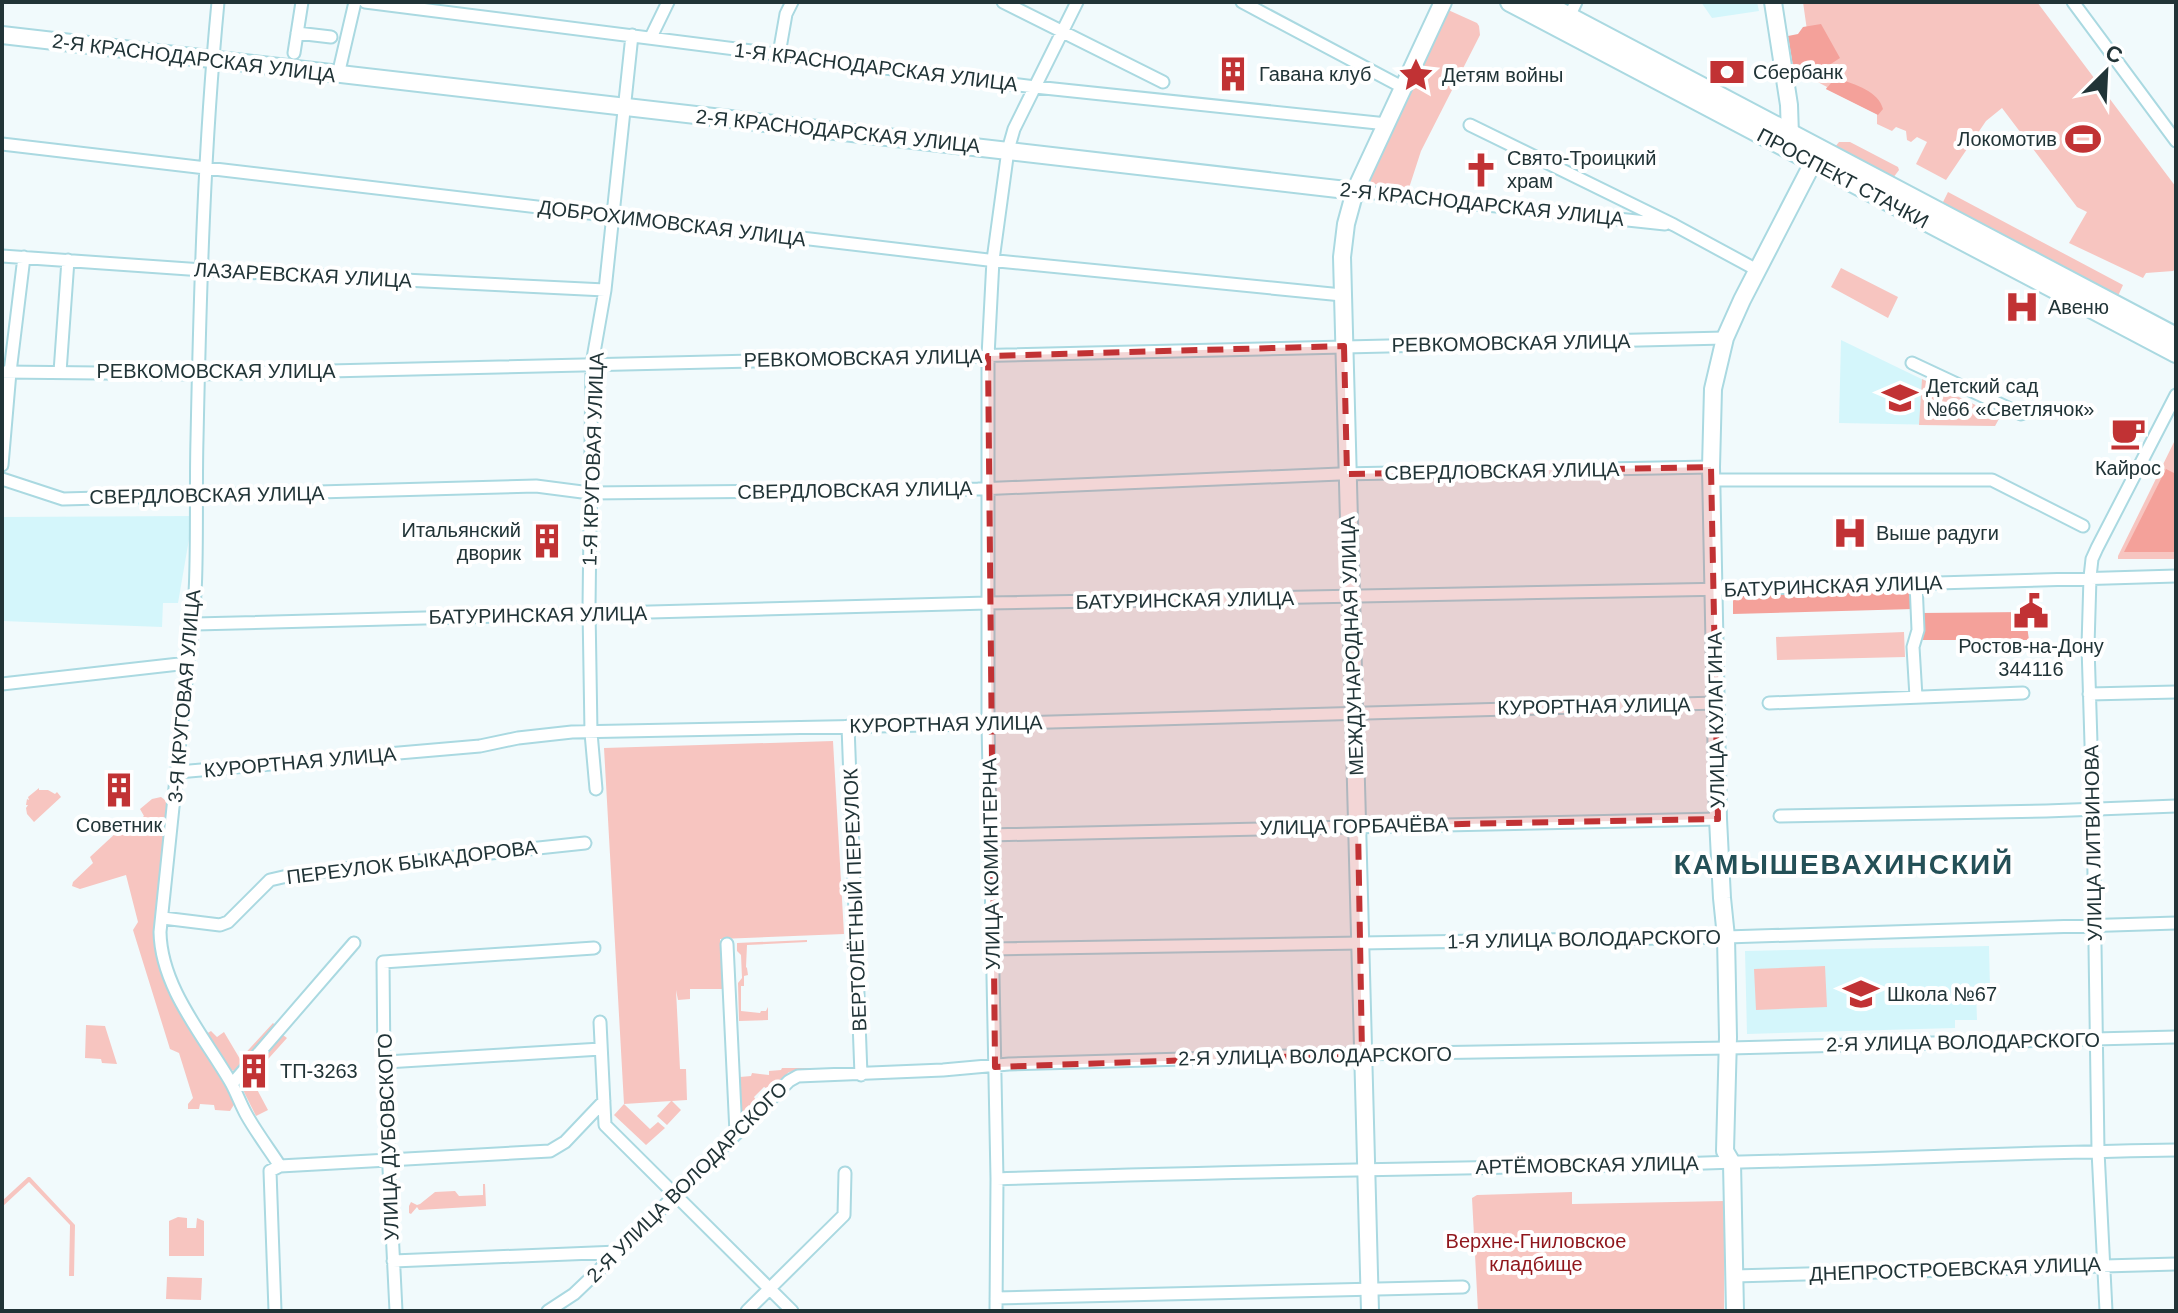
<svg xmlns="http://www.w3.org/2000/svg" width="2178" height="1313" viewBox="0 0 2178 1313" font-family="Arial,sans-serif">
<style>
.built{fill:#d4f6fb}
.green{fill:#f7c5c0}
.forest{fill:#f4a19a}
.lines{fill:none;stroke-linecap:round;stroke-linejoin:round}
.street-casing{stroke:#aad9e1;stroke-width:15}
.secondary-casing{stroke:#aad9e1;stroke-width:20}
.primary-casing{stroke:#aad9e1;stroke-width:22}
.street{stroke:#fff;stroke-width:11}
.secondary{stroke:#fff;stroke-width:16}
.primary{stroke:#fff;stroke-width:18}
.marked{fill:#c13234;fill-opacity:0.2;stroke:#c13234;stroke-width:6;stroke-dasharray:16 10;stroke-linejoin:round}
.labels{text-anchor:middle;stroke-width:8;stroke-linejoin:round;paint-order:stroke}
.street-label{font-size:20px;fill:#213437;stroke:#fff}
.poi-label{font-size:20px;fill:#213437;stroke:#fff;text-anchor:start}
.park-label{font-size:20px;fill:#90171d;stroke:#fff}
.district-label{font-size:28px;font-weight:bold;letter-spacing:2px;fill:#245057;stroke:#fff}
</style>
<rect width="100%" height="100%" fill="#f1fafc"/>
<path class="built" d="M1701 2H1757L1759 11 1712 18Z
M1841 340 2000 417 1995 426 1839 423Z
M193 516 178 603H163L162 627 2 621V517Z
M1989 946 1990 988 1976 989 1977 1020H1955V1028L1747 1034 1745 951Z"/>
<path class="green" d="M1803 2H2037L2176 187V269L2173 271 2146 273 2143 278 2069 243 2087 212 2077 207 2002 108 1986 121 1946 180 1916 164 1927 142 1917 137 1911 142 1907 140 1906 131 1896 127 1892 131 1877 124V114L1826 89 1827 87 1814 80Z
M1446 9 1477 23 1479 26 1480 35 1421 151 1408 191 1370 183 1368 181Z
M1839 142H1850L1898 167 1899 170 1893 178 1835 147Z
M1948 192 2123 285 2118 296 1942 204Z
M1841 268 1898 297 1888 318 1831 287Z
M1922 379 2000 417 1995 426 1919 425Z
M2176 438V559H2118V556Z
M1904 632 1905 657 1777 660 1776 637Z
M833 741 844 934 720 939 723 989H690V999L678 1000 676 990 680 1069H686L687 1100 672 1101 681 1110 667 1125 657 1116 671 1101 624 1104 650 1129 658 1122 665 1128 646 1145 614 1115 624 1104 604 748Z
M39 788V790H48L55 794 57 792 61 797 34 822 27 814 26 808 28 805H26L27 799 29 800 28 797Z
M161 797 165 800 168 805 155 929 157 955 162 972 181 1012 235 1103 230 1111 215 1110 214 1105 200 1104 199 1109H188V1104L193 1098 179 1053 170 1049 133 930 138 922 126 875 80 889 72 886 73 882 93 863 90 857 118 831 124 834 144 816 140 809 152 799Z
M807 940V942L747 945 746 967 747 968 748 975 744 976V986H741V1011L760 1013 761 1011H766L768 1007V1020L739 1021 738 983 742 978 741 955 737 951V943Z
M1825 966 1827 1007 1756 1010 1754 969Z
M273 1023 278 1028 235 1071 229 1070 206 1034 211 1031 217 1037 224 1032 240 1059Z
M86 1025 105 1026 117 1064 102 1063 101 1059 85 1058Z
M283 1035 287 1038 251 1078 268 1110 256 1116 243 1090 245 1079 244 1078Z
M782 1068H812V1069L789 1072 770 1090 764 1087 754 1097 757 1102 747 1113H741L740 1077 751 1076 752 1073 769 1075V1071L781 1070Z
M28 1177H30L75 1225 74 1276H69L70 1225 29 1182 2 1207V1201Z
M483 1184H485L486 1206 419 1210 417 1207 411 1214 409 1213V1206L411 1202 417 1205 420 1204 435 1192 455 1191 459 1196 483 1195Z
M1572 1192V1204L1725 1201 1724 1311H1478L1472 1198 1477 1195Z
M178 1217 187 1218V1228H196L197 1218 204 1221V1256H169V1221Z
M167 1277 202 1278 201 1300 166 1299Z"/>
<path class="forest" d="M1821 24 1840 58 1817 73 1804 74 1795 78 1788 36 1798 34 1803 27Z
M1839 79C1855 84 1879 92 1883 109L1878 115 1826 89 1831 83Z
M2166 469 2176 474V552H2124Z
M1914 585V609L1733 614V591Z
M2025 612 2029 640H1922L1921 613Z"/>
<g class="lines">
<g class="street-casing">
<path id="street" d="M218 2C204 147 200 293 197 439 195 513 200 590 188 663L160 932C161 987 203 1035 230 1081 236 1091 240 1103 246 1114 256 1132 269 1149 280 1166
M365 2 1035 87 1387 124
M1003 2 1163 82
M1242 2 1404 88
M2073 2 2176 141
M1569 17 1576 2
M297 33 331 37
M651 37 668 2
M294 53 302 2
M779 54 786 14 792 2
M338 75 355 2
M1470 125 1674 225 1757 270
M2 144 988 260 1342 295
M1355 191 1665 224
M2 256 203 270 605 290
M1912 363 2021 414
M2 372 198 374 1725 338
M60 372 68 260
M2 465 10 372 24 257
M2 479 63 499 536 486 590 493 978 489 1340 474 1711 467
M1712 480H1992L2083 526
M195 624 988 603 1729 589 2176 576
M2 684 188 663
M2089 694 2176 692
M1916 697 1913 647 1918 630 1916 583
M1769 703 2023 693
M848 726 861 1075
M178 772 480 746 518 738 572 732 979 724 1716 703
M596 789 591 733 589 608 592 364 605 290 632 35
M1780 816 2046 811 2176 806
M989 835 1718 819
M163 918 220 925 228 922 270 880 296 874 585 843
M727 944 736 1133
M993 949 1726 937 2176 923
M600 1022 605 1125 792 1311
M386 1062 601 1049
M232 1084 354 943
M280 1166 550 1151 565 1142 604 1101
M997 1179C1245 1170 1493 1169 1741 1162 1886 1159 2031 1152 2176 1150
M393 1261 618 1252
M1734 1276 2176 1264
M996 1298 1463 1287
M275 1311 270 1171 280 1166
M396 1311 384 1067 383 962 594 948
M548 1311 574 1294 618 1252 789 1081 798 1076 943 1070 1009 1064 1356 1054 1729 1048 2176 1037
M747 1311 844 1215 845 1173
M996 1311 997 1179 988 723V356L993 260 1008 150 1014 129 1077 2
M2106 1311 2098 1151 2093 808 2088 646 2090 577 2092 559 2097 548 2176 395"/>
</g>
<g class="secondary-casing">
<path id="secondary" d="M1773 2 1789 105 1790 135
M2 35 1355 191
M1370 1311 1342 257 1346 224 1355 191 1443 2
M1735 1311 1732 1163 1725 1151 1728 1037 1726 937 1722 898 1718 819 1711 467 1713 389 1725 338 1742 300 1819 151"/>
</g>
<g class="primary-casing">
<path id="primary" d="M1510 2 2176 353
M1541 2 2176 337"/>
</g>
<use href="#street" class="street"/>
<use href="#secondary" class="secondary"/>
<use href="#primary" class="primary"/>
</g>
<path class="marked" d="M1344 346 1347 474 1711 467 1718 819 1358 826 1362 1054 995 1067 988 356Z"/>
<defs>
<g id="bank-bare" transform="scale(2.76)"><path d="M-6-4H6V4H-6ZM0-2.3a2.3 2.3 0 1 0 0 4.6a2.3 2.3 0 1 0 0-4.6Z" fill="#c13234" stroke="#fff" stroke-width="2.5" paint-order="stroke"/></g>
<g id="building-bare" transform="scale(2.76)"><path d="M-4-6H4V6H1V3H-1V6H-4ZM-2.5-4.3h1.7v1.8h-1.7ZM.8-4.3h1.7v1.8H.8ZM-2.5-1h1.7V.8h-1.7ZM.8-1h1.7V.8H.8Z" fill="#c13234" stroke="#fff" stroke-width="2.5" paint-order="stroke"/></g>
<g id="sight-bare" transform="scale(2.76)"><path d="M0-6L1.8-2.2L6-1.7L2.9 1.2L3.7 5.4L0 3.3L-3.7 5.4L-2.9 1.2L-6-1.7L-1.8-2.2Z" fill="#c13234" stroke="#fff" stroke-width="2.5" paint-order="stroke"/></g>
<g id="stadium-bare" transform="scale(2.76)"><path d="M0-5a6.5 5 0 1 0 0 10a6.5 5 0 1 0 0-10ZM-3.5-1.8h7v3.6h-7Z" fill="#c13234" stroke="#fff" stroke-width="2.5" paint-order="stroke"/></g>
<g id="church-bare" transform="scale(2.76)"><path d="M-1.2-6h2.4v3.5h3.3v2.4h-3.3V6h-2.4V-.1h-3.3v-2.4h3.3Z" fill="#c13234" stroke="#fff" stroke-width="2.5" paint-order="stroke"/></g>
<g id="hospital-bare" transform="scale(2.76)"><path d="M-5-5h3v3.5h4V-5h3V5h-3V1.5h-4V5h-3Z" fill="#c13234" stroke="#fff" stroke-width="2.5" paint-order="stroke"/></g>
<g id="school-bare" transform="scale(2.76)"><path d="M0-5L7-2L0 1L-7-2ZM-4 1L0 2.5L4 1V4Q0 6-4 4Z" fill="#c13234" stroke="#fff" stroke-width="2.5" paint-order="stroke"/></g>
<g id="cafe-bare" transform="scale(2.76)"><path d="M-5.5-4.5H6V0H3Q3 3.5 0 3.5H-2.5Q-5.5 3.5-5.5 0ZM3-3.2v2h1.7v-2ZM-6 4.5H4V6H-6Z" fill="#c13234" stroke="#fff" stroke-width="2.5" paint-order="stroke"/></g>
<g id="civic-bare" transform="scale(2.76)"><path d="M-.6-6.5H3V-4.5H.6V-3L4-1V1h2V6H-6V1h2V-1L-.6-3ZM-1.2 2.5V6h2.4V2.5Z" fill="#c13234" stroke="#fff" stroke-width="2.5" paint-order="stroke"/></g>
</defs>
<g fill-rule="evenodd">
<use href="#bank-bare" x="1727" y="72"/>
<use href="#building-bare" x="1233" y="74"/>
<use href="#sight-bare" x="1416" y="75"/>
<use href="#stadium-bare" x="2083" y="139"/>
<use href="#church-bare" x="1481" y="170"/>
<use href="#hospital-bare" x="2022" y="307"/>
<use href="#school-bare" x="1900" y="398"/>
<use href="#cafe-bare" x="2128" y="433"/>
<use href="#hospital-bare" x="1850" y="533"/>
<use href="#building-bare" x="547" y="541"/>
<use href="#civic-bare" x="2031" y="611"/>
<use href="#building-bare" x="119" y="790"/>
<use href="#school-bare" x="1861" y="994"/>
<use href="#building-bare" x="254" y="1071"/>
</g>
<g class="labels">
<g class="street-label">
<text transform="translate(194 58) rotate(7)" y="7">2-Я КРАСНОДАРСКАЯ УЛИЦА</text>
<text transform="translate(876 67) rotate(7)" y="7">1-Я КРАСНОДАРСКАЯ УЛИЦА</text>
<text transform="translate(838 131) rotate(6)" y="7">2-Я КРАСНОДАРСКАЯ УЛИЦА</text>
<text transform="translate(1843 178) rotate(28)" y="7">ПРОСПЕКТ СТАЧКИ</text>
<text transform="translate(1482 204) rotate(6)" y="7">2-Я КРАСНОДАРСКАЯ УЛИЦА</text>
<text transform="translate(672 223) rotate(7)" y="7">ДОБРОХИМОВСКАЯ УЛИЦА</text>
<text transform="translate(303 275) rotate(3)" y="7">ЛАЗАРЕВСКАЯ УЛИЦА</text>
<text transform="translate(1511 343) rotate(-1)" y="7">РЕВКОМОВСКАЯ УЛИЦА</text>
<text transform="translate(863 358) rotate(-1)" y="7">РЕВКОМОВСКАЯ УЛИЦА</text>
<text x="216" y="378">РЕВКОМОВСКАЯ УЛИЦА</text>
<text transform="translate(593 459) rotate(-88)" y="7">1-Я КРУГОВАЯ УЛИЦА</text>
<text transform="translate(1502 471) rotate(-1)" y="7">СВЕРДЛОВСКАЯ УЛИЦА</text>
<text transform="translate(855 490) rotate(-1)" y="7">СВЕРДЛОВСКАЯ УЛИЦА</text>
<text transform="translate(207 495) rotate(-1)" y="7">СВЕРДЛОВСКАЯ УЛИЦА</text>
<text transform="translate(1833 586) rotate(-2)" y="7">БАТУРИНСКАЯ УЛИЦА</text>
<text transform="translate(1185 600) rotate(-1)" y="7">БАТУРИНСКАЯ УЛИЦА</text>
<text transform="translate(538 615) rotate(-1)" y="7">БАТУРИНСКАЯ УЛИЦА</text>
<text transform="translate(1352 646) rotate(-92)" y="7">МЕЖДУНАРОДНАЯ УЛИЦА</text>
<text transform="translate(184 696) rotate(-85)" y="7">3-Я КРУГОВАЯ УЛИЦА</text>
<text transform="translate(1594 706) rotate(-1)" y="7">КУРОРТНАЯ УЛИЦА</text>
<text transform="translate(1716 720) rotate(-91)" y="7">УЛИЦА КУЛАГИНА</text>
<text transform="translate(946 724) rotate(-1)" y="7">КУРОРТНАЯ УЛИЦА</text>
<text transform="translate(300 762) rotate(-5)" y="7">КУРОРТНАЯ УЛИЦА</text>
<text transform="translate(1354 826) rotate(-1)" y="7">УЛИЦА ГОРБАЧЁВА</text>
<text transform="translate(2093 843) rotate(-91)" y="7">УЛИЦА ЛИТВИНОВА</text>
<text transform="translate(412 862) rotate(-7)" y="7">ПЕРЕУЛОК БЫКАДОРОВА</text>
<text transform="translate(991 864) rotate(-91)" y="7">УЛИЦА КОМИНТЕРНА</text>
<text transform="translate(855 900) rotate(-92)" y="7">ВЕРТОЛЁТНЫЙ ПЕРЕУЛОК</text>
<text transform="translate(1584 939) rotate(-1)" y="7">1-Я УЛИЦА ВОЛОДАРСКОГО</text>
<text transform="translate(1963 1042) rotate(-1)" y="7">2-Я УЛИЦА ВОЛОДАРСКОГО</text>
<text transform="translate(1315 1056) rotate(-1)" y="7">2-Я УЛИЦА ВОЛОДАРСКОГО</text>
<text transform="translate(388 1137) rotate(-92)" y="7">УЛИЦА ДУБОВСКОГО</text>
<text transform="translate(1587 1165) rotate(-1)" y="7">АРТЁМОВСКАЯ УЛИЦА</text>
<text transform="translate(687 1182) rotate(-45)" y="7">2-Я УЛИЦА ВОЛОДАРСКОГО</text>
<text transform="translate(1955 1269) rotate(-2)" y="7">ДНЕПРОСТРОЕВСКАЯ УЛИЦА</text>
</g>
<g class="poi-label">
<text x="1753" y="79">Сбербанк</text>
<text x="1259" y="81">Гавана клуб</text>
<text x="1442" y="82">Детям войны</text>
<text x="2057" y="146" text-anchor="end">Локомотив</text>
<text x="1507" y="165">Свято-Троицкий<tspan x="1507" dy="23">храм</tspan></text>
<text x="2048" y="314">Авеню</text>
<text x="1926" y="393">Детский сад<tspan x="1926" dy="23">№66 «Светлячок»</tspan></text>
<text x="2128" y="475" text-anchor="middle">Кайрос</text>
<text x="521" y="537" text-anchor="end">Итальянский<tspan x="521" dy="23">дворик</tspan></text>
<text x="1876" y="540">Выше радуги</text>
<text x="2031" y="653" text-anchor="middle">Ростов-на-Дону<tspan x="2031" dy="23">344116</tspan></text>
<text x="119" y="832" text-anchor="middle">Советник</text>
<text x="1887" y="1001">Школа №67</text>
<text x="280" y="1078">ТП-3263</text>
</g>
<g class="park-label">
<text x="1536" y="1248">Верхне-Гниловское<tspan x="1536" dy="23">кладбище</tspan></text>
</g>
<g class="district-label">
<text x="1844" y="874">КАМЫШЕВАХИНСКИЙ</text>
</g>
</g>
<rect width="2178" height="1313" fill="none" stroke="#213437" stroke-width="8"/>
<g transform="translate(2106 72) rotate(24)" stroke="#ffffff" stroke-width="6" paint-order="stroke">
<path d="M0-6L14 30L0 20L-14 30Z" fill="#213437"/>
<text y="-12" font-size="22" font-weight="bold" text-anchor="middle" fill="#213437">С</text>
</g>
</svg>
